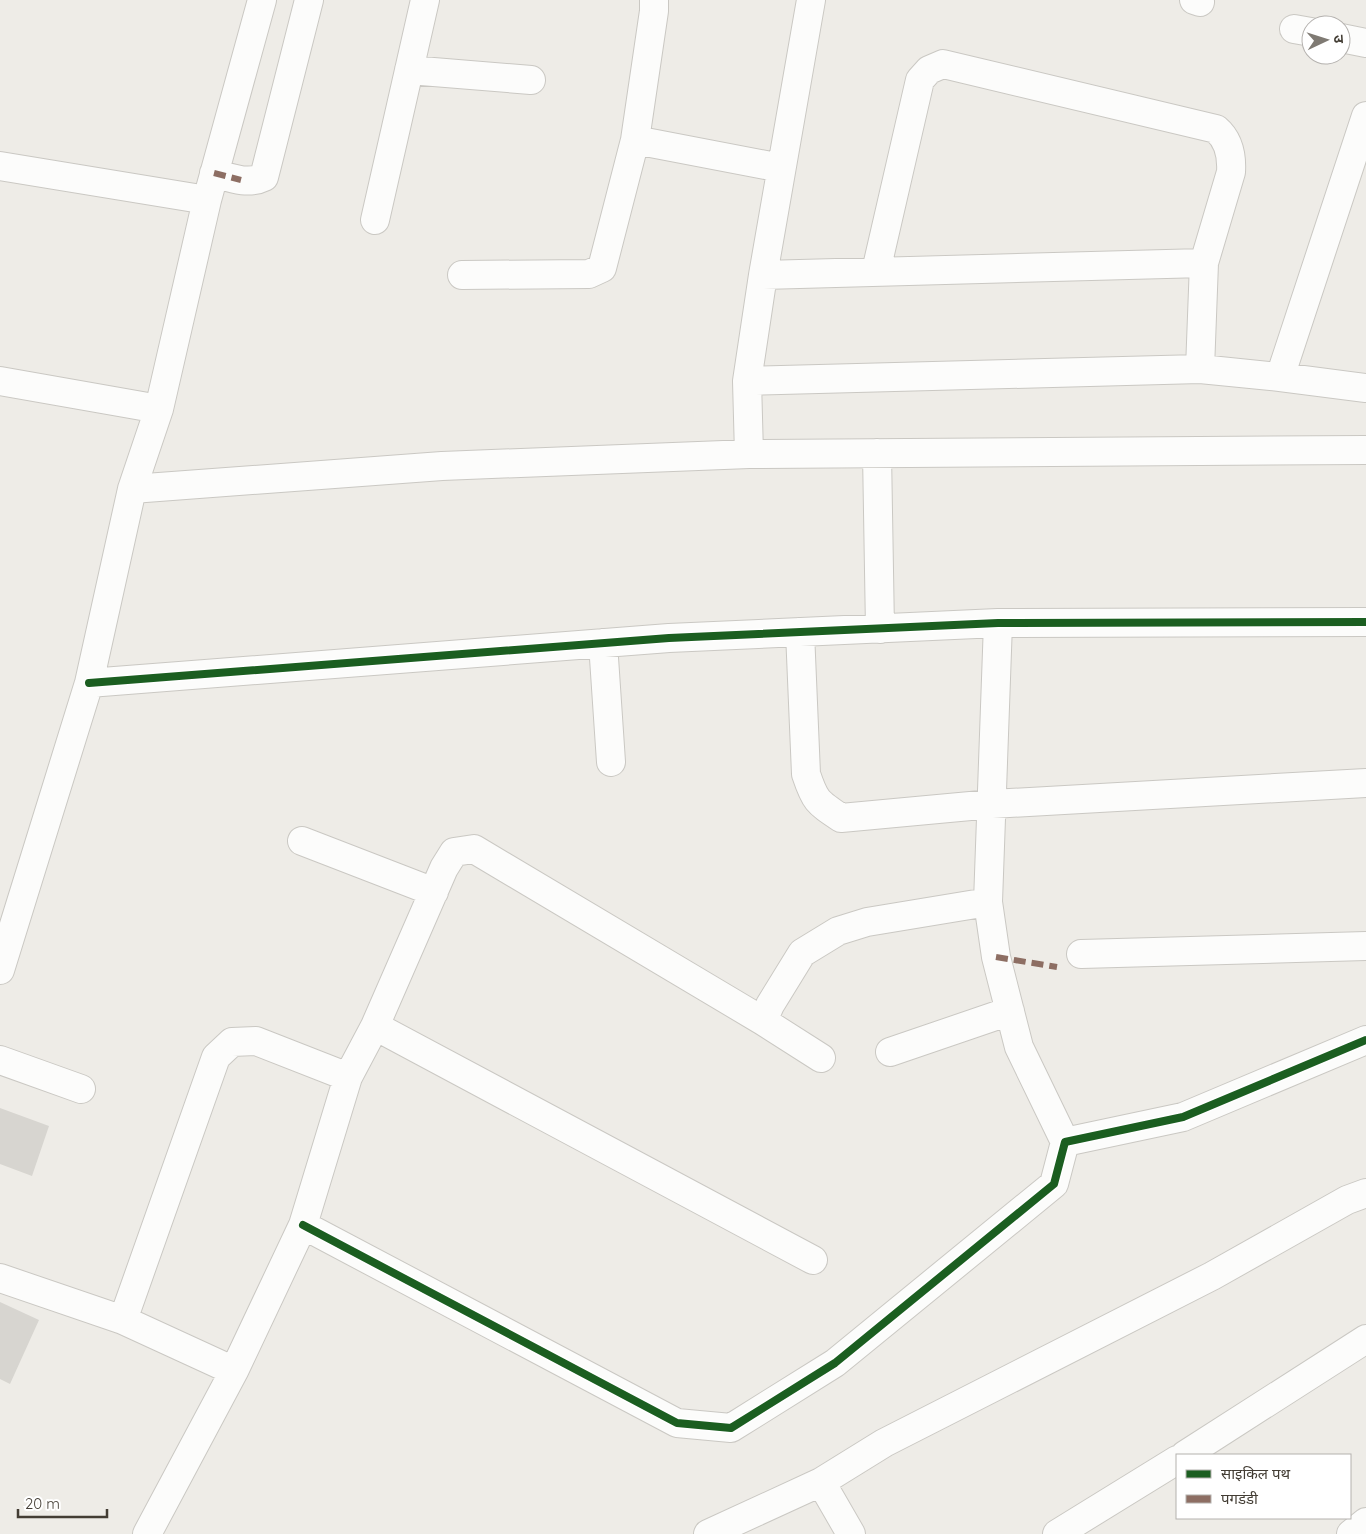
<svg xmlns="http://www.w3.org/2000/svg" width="1366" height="1534" viewBox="0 0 1366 1534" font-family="Quicksand,'Noto Sans Devanagari',sans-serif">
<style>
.building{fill:#d7d5d0}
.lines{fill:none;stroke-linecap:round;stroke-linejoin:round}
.minor-casing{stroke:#cac8c3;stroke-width:30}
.minor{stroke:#fcfcfb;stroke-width:28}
.quiet{stroke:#8d6e63;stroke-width:6;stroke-dasharray:12 6;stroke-linecap:butt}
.cycleway-casing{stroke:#fff;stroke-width:11}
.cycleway{stroke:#1b5e20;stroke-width:8}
</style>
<rect width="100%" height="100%" fill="#eeece7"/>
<path class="building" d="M0 1108 49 1126 32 1176 0 1164Z
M0 1302 39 1320 10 1384 0 1379Z"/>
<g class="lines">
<g class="minor-casing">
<path id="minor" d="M654 0V11L635 140 781 168
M1194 0 1200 2
M1294 29 1311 32
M1341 38 1366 43
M409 70 531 80
M0 166 207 200
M214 173C231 178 248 185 264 177L309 0
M375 220 425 0
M462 275 589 274 602 268 635 140
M763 275 1204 263 1231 172C1232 156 1229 140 1216 129L943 64 929 70 920 80 876 271
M1200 369 1204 263
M1280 377 1366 388
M0 381 159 409
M747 381 763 275 811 0
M877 453 880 629
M749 454 747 381 1200 369 1280 377 1366 116
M132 489 442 466 749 454 1366 450
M800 632 806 774C815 801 817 802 841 818L992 804 1366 783
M603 643 611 762
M89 683 669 638 998 623 1366 622
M302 841 434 892
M988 902 998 623
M1081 954 1366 946
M0 970 89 683 132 489 159 409 207 200 262 0
M763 1021 770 1005 802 953 838 931 867 922 988 902 996 957 1019 1047 1065 1142
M375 1026 813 1260
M890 1052 1010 1011
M0 1060 81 1089
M303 1225 677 1423 731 1428 835 1363 1054 1184 1065 1142 1183 1117 1366 1040
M0 1278 123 1320
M234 1371 123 1320 216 1057 232 1042 256 1041 348 1077
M1185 1455 1366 1339
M821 1482 851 1534
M147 1534 234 1371 303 1225 348 1077 375 1026 444 868 454 852 474 849 763 1021 821 1058
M708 1534 821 1482 884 1443 1212 1276 1347 1200 1366 1193
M1057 1534 1177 1460
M1351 1534 1366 1522"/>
</g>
<use href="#minor" class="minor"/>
<path class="quiet" d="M214 173 241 180
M996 957 1057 967"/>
<g class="cycleway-casing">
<path id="cycleway" d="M89 683 669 638 998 623 1366 622
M303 1225 677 1423 731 1428 835 1363 1054 1184 1065 1142 1183 1117 1366 1040"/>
</g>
<use href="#cycleway" class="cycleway"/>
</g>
<rect x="1176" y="1454" width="175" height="65" fill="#ffffff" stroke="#b4b1ae"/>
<rect x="1186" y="1470" width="25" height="8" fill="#1b5e20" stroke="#b4b1ae"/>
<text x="1221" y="1479" font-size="15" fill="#433d34">साइकिल पथ</text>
<rect x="1186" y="1495" width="25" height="8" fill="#8d6e63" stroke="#b4b1ae"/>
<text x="1221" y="1504" font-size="15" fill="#433d34">पगडंडी</text>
<g transform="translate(1326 40) rotate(86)"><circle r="24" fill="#ffffff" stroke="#b4b1ae"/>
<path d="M0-4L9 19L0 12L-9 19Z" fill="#7f7a73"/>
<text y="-8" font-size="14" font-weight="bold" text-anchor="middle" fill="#433d34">उ</text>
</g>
<path d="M18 1509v8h89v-8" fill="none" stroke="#433d34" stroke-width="2.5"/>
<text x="25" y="1509" font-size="15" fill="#433d34" stroke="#ffffff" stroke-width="4" paint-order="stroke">20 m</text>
</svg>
